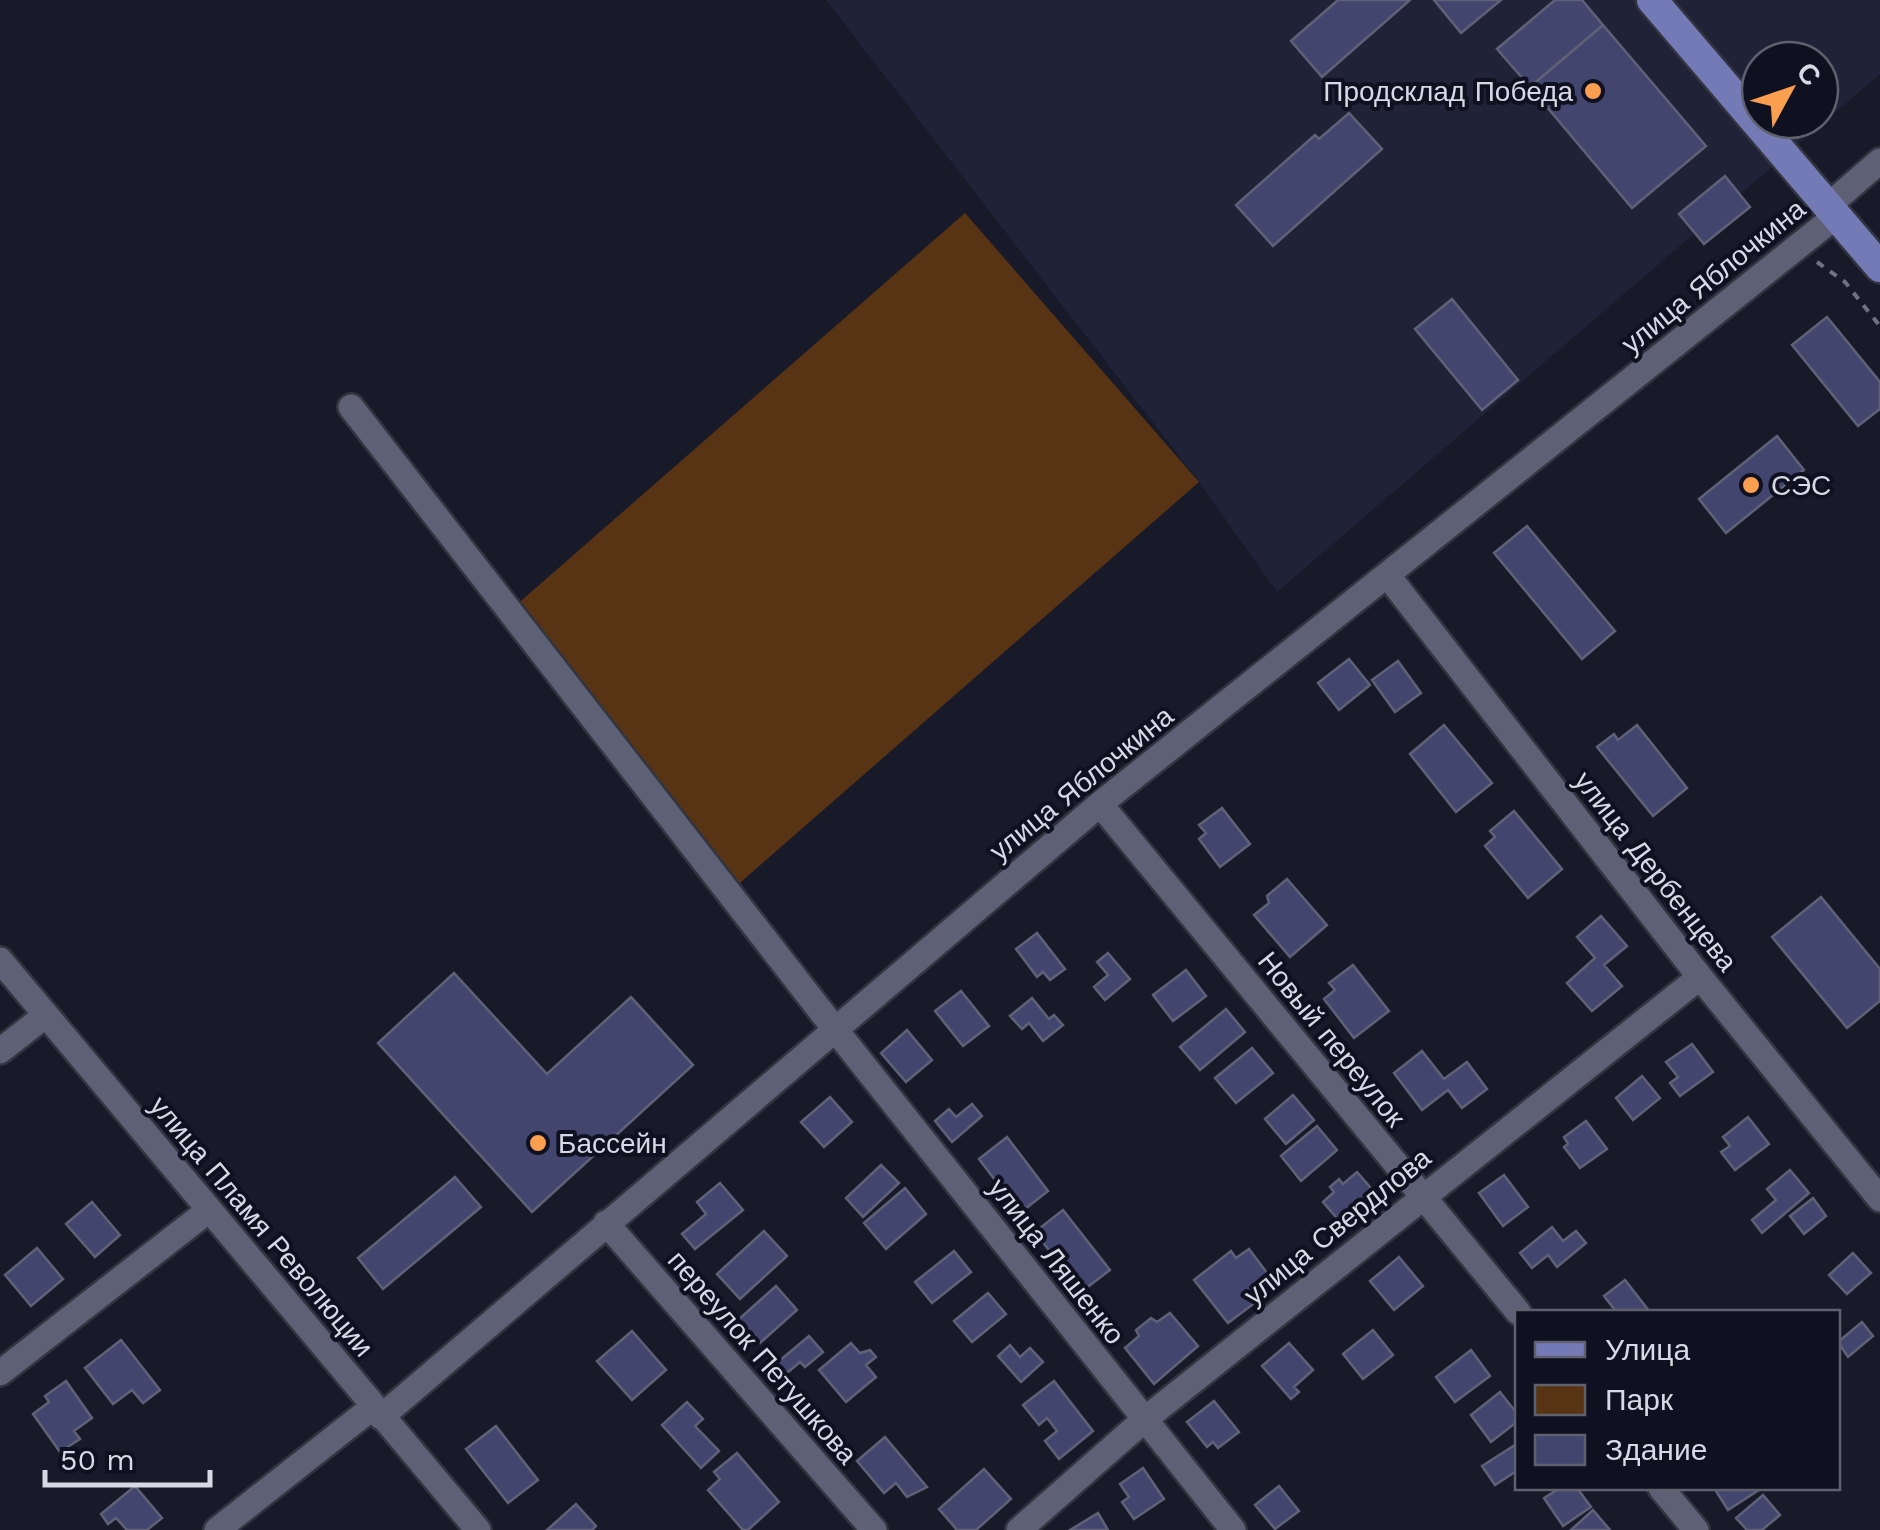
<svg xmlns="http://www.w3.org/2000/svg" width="1880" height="1530" viewBox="0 0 1880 1530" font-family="'Work Sans',sans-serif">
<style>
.built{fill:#202238;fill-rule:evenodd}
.green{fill:#583415}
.building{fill:#42466f;stroke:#5f6276;stroke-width:2.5}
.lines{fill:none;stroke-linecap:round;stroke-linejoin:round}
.minor-casing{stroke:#323440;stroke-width:30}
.major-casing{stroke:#323440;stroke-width:35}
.path{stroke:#707280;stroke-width:4;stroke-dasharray:8 8;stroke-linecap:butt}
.minor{stroke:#5e6175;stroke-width:25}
.major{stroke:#747ab5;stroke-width:30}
.poi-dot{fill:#fa9f4f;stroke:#0f1120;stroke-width:4}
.labels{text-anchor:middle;stroke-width:8;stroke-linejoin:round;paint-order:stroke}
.poi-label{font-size:28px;fill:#d7d9e4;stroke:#0f1120;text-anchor:start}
.street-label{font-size:28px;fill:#d7d9e4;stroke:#0f1120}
</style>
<rect width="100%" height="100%" fill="#181a2a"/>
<path class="built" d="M826 0H1880V74L1277 592 1199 482ZM1760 60H1820V120H1760Z"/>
<path class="green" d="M965 213 1199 482 734 888 499 620Z"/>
<path class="building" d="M1338 0H1410L1322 77 1291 41Z
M1434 0H1501L1461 33Z
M1555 0H1582L1603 25 1530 87 1497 49Z
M1603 25 1706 146 1632 208 1530 87Z
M1349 113 1382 149 1273 246 1236 205 1315 135 1319 139Z
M1725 176 1750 207 1704 244 1679 214Z
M1452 299 1518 380 1482 410 1415 329Z
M1827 317 1880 382V409L1858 426 1792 345Z
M1777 436 1804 470 1726 533 1699 499Z
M1527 526 1615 631 1582 659 1494 553Z
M1349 659 1370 685 1339 710 1318 683Z
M1398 661 1421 693 1395 712 1372 680Z
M1444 725 1492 783 1456 812 1410 754Z
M1637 725 1687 788 1653 816 1597 747 1614 734 1618 740Z
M1222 808 1250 844 1220 867 1199 839 1206 833 1199 825Z
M1514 811 1562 869 1528 898 1485 846 1495 837 1490 831Z
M1287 879 1327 925 1290 957 1254 915 1269 903 1267 896Z
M1821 897 1880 969V1001L1847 1028 1772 937Z
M1601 916 1627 946 1604 965 1622 986 1592 1011 1567 983 1595 958 1577 937Z
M1037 933 1065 969 1050 980 1043 972 1037 977 1016 949Z
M1108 953 1130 979 1105 1000 1094 987 1108 975 1097 962Z
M1353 965 1389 1011 1354 1038 1324 999 1335 990 1329 983Z
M1186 970 1206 996 1173 1021 1153 995Z
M454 973 547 1074 631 997 693 1065 532 1212 378 1043Z
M961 991 989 1026 963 1046 935 1011Z
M1032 998 1049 1019 1054 1015 1063 1025 1043 1041 1029 1023 1022 1029 1010 1016Z
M1226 1009 1245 1032 1200 1070 1180 1047Z
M907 1030 932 1060 906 1082 881 1053Z
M1692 1044 1713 1072 1680 1096 1670 1083 1678 1077 1666 1062Z
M1252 1048 1273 1073 1236 1103 1215 1078Z
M1422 1051 1444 1079 1467 1062 1487 1089 1462 1108 1448 1090 1422 1110 1394 1073Z
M1642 1076 1660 1098 1633 1120 1616 1098Z
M1293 1095 1314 1120 1286 1144 1265 1119Z
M830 1097 852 1122 824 1147 801 1122Z
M972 1104 982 1116 952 1142 935 1121 949 1109 956 1117Z
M1748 1117 1769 1144 1735 1170 1721 1152 1730 1146 1723 1137Z
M1586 1121 1607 1149 1580 1168 1564 1147 1568 1144 1564 1137Z
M1317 1126 1337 1150 1301 1181 1281 1156Z
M1007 1137 1048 1191 1020 1213 979 1159Z
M881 1165 899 1183 863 1217 846 1198Z
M1790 1170 1809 1193 1762 1233 1752 1220 1776 1200 1767 1189Z
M1357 1172 1376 1194 1342 1224 1323 1202 1334 1192 1330 1187 1339 1179 1343 1184Z
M1504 1175 1528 1207 1503 1226 1479 1193Z
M455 1177 481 1207 383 1289 358 1258Z
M720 1183 743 1210 695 1249 682 1234 706 1214 697 1202Z
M905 1188 926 1214 886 1249 864 1223Z
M1813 1198 1826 1216 1804 1234 1790 1216Z
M92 1202 120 1235 95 1257 66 1224Z
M1063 1210 1110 1270 1081 1292 1035 1232Z
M1552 1227 1563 1241 1576 1231 1586 1243 1557 1267 1548 1255 1532 1268 1520 1253Z
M764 1231 787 1256 740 1299 717 1274Z
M37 1248 63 1279 31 1306 5 1275Z
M1249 1249 1277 1286 1228 1323 1194 1280 1231 1251 1236 1258Z
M954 1251 971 1272 932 1303 915 1282Z
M1853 1253 1871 1273 1847 1294 1829 1275Z
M1399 1257 1423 1286 1394 1310 1370 1281Z
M1625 1280 1650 1312H1609L1614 1309 1604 1296Z
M776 1286 797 1310 760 1343 739 1319Z
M988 1293 1006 1314 972 1342 954 1321Z
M1170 1313 1198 1346 1154 1384 1125 1348 1139 1336 1136 1330 1151 1318 1157 1322Z
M1862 1322 1873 1336 1848 1357 1838 1342Z
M1373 1330 1393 1355 1363 1379 1343 1354Z
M632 1331 666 1370 632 1400 597 1361Z
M809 1336 823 1352 805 1367 800 1362 781 1378 772 1367Z
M121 1340 160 1390 143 1403 132 1390 113 1404 85 1368Z
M851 1343 860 1353 870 1350 876 1357 866 1365 876 1377 846 1402 819 1370Z
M1289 1343 1313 1370 1294 1387 1299 1392 1291 1399 1262 1366Z
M1010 1345 1020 1357 1030 1348 1043 1362 1021 1382 998 1356Z
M1471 1350 1490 1376 1455 1402 1436 1377Z
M66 1381 92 1418 74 1431 80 1439 60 1452 33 1414 49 1402 45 1396Z
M1054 1381 1093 1431 1059 1459 1045 1441 1057 1431 1047 1418 1039 1425 1023 1405Z
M1500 1392 1518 1415V1421L1491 1442 1471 1415Z
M1214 1401 1239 1432 1218 1448 1213 1442 1207 1447 1187 1422Z
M687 1402 703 1419 695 1426 719 1451 701 1468 662 1425Z
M496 1426 538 1480 508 1503 466 1449Z
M885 1437 927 1487 907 1497 896 1483 884 1493 857 1461Z
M1518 1443V1470L1495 1485 1482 1466Z
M737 1453 779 1502 748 1530H743L708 1490 720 1479 714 1472Z
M1143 1468 1164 1499 1134 1519 1122 1502 1129 1497 1120 1484Z
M984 1469 1011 1499 976 1530H957L939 1509Z
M135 1486 162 1518 147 1530H127L116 1518 108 1524 101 1514Z
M1279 1486 1299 1511 1275 1529 1255 1505Z
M1560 1488H1577L1591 1507 1563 1526 1544 1498Z
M1714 1488H1762L1728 1510Z
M1763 1495 1780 1515 1762 1530H1747L1736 1518Z
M576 1504 596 1526 592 1530H547Z
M1593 1510 1610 1530H1571Z
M1098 1513 1108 1530H1070Z"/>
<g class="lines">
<g class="minor-casing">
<path id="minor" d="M1828 206 1880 161
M351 407 834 1028 1233 1530
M1388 576 1700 977 1880 1199
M1100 804 1518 1312
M0 960 478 1530
M0 1051 46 1015
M606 1223 874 1530
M0 1373 209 1210
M381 1417 1100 804 1836 216
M1661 1488 1696 1530
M217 1530 373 1407
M1019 1530 1144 1420 1700 977"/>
</g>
<g class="major-casing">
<path id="major" d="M1652 0 1880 267"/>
</g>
<path class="path" d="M1817 262 1845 282 1880 326"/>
<use href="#minor" class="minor"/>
<use href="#major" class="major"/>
</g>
<g class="poi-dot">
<circle cx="1593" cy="91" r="10"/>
<circle cx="1751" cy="485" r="10"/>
<circle cx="538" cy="1143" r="10"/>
</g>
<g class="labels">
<g class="poi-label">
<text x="1573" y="101" text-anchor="end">Продсклад Победа</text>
<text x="1771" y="495">СЭС</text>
<text x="558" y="1153">Бассейн</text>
</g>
<g class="street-label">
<text transform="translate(1713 276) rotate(-39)" y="10">улица Яблочкина</text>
<text transform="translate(1081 783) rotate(-39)" y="10">улица Яблочкина</text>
<text transform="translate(1656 871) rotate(52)" y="10">улица Дербенцева</text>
<text transform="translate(1332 1039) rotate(51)" y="10">Новый переулок</text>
<text transform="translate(262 1226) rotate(50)" y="10">улица Пламя Революции</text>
<text transform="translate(1337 1226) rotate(-39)" y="10">улица Свердлова</text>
<text transform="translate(1057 1261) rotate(52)" y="10">улица Ляшенко</text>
<text transform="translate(763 1357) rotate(49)" y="10">переулок Петушкова</text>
</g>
</g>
<rect x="1515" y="1310" width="325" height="180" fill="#0f1120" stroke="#5f616e" stroke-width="2.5"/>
<rect x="1535" y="1342" width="50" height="15" fill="#747ab5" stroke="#5f616e" stroke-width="2.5"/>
<text x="1605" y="1360" font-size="30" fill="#d7d9e4">Улица</text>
<rect x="1535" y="1385" width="50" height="30" fill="#583415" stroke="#5f616e" stroke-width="2.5"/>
<text x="1605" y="1410" font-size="30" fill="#d7d9e4">Парк</text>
<rect x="1535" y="1435" width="50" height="30" fill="#42466f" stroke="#5f616e" stroke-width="2.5"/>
<text x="1605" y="1460" font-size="30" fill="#d7d9e4">Здание</text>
<g transform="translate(1790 90) rotate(50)"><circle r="48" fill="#0f1120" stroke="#5f616e" stroke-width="2.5"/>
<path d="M0-8L18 38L0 25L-18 38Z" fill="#fa9f4f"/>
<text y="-15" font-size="28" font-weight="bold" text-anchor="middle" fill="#d7d9e4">С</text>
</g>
<path d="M45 1470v15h165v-15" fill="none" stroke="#d7d9e4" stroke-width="5"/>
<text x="60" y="1470" font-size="30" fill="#d7d9e4" stroke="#0f1120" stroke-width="8" paint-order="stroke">50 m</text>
</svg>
